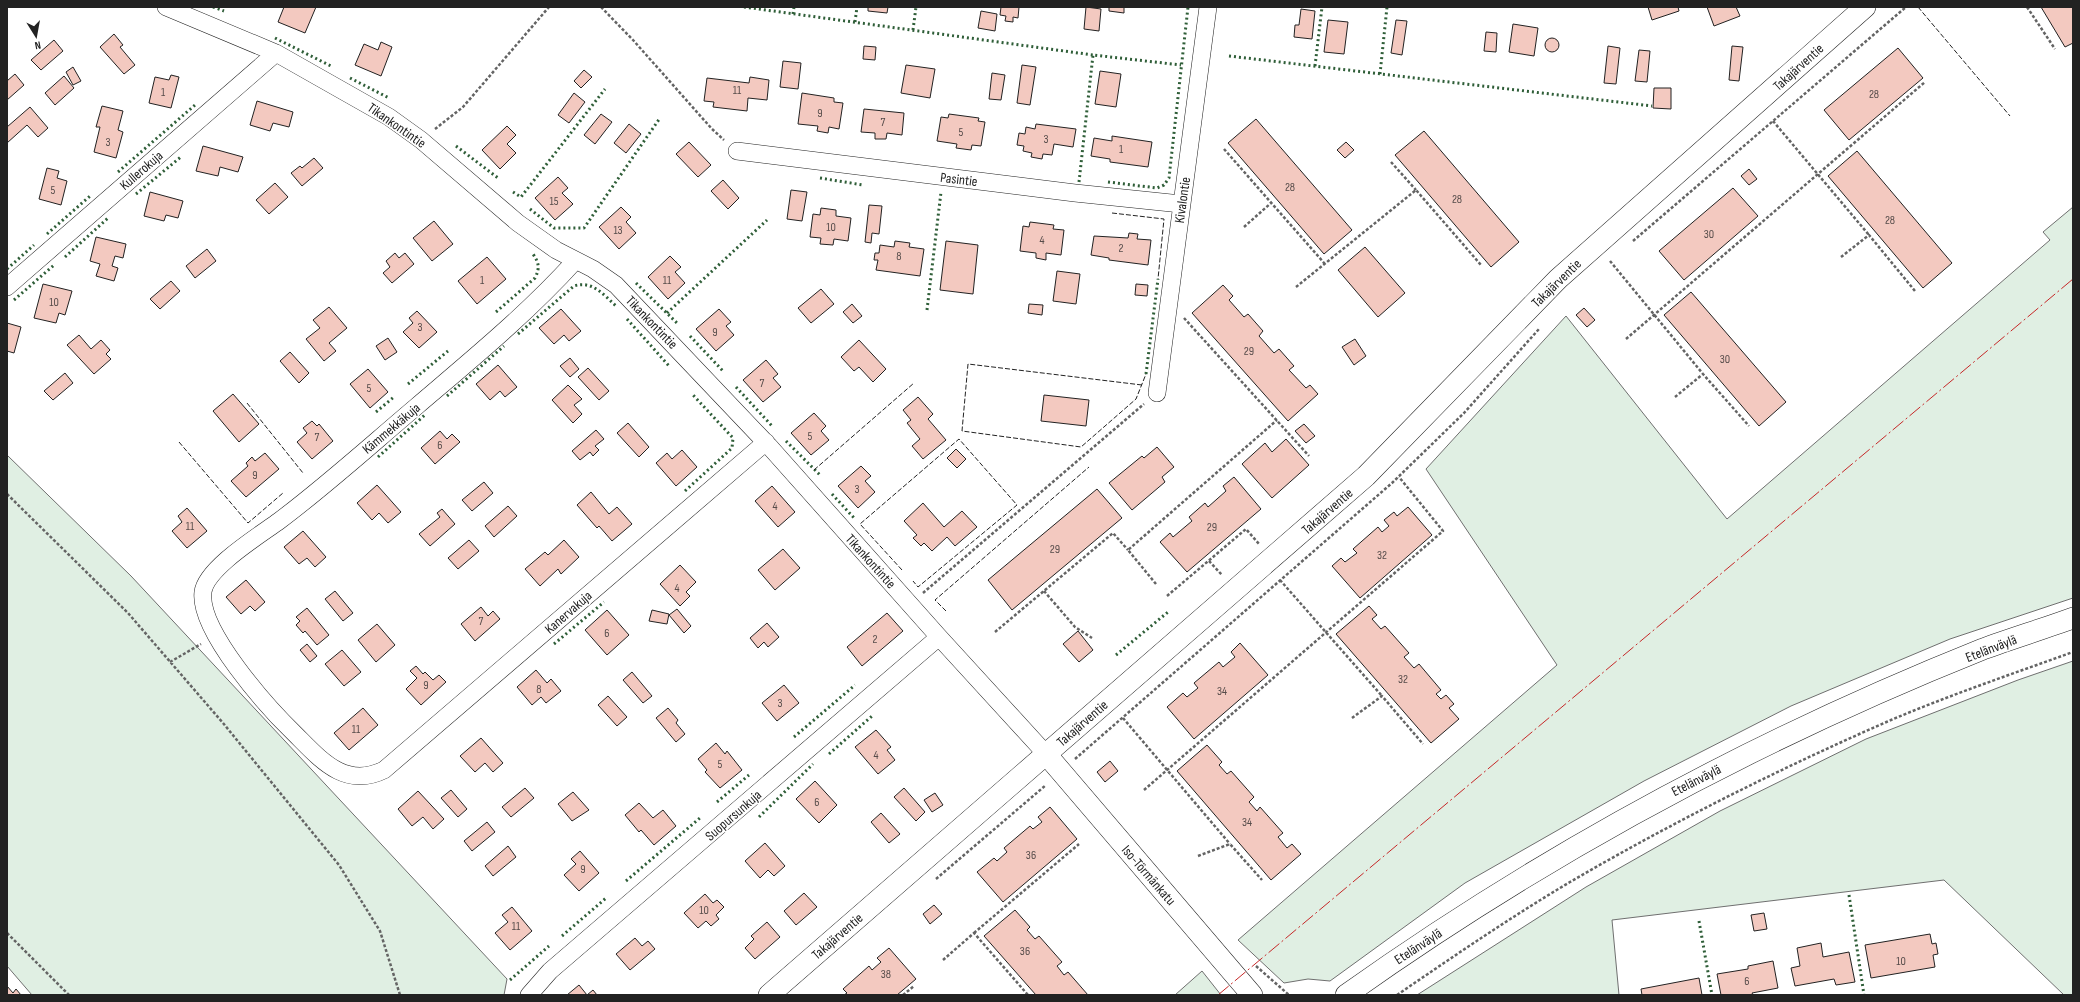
<svg xmlns="http://www.w3.org/2000/svg" width="2080" height="1002" viewBox="0 0 2080 1002" font-family="'Sofia Sans Condensed',sans-serif">
<style>
.green{fill:#e0efe3;stroke:#6f6f6f}
.building{fill:#f3c9c0;stroke:#222}
.lines{fill:none;stroke-linecap:round;stroke-linejoin:round}
.minor-casing{stroke:#222;stroke-width:18}
.tertiary-casing{stroke:#222;stroke-width:22}
.path{stroke:#646464;stroke-width:2.5;stroke-dasharray:3 2;stroke-linecap:butt}
.minor{stroke:#fff;stroke-width:17}
.tertiary{stroke:#fff;stroke-width:21}
.hedge{stroke:#2f5e38;stroke-width:3;stroke-dasharray:2 3;stroke-linecap:butt}
.fence{stroke:#222;stroke-width:1;stroke-dasharray:5 2;stroke-linecap:butt}
.power{stroke:#c62828;stroke-width:1;stroke-dasharray:14 3 2 3;stroke-linecap:butt}
.labels{text-anchor:middle;stroke-width:3;stroke-linejoin:round;paint-order:stroke}
.number-label{font-size:12px;fill:#564c4a}
.street-label{font-size:14px;fill:#222;stroke:#fff}
</style>
<rect width="100%" height="100%" fill="#fff"/>
<path class="green" d="M2073 207V598L1950 639 1791 706 1644 781 1465 883 1330 981 1308 979 1284 983 1238 940 1557 665 1426 469 1566 316 1727 519 2050 240 2043 232Z
M7 455 131 576 507 979 504 995H32L7 966Z
M2073 661V995H2064L1944 880 1612 920 1619 995H1417L1586 887 1720 811 1866 739 2018 680Z
M1202 971 1221 995H1175Z"/>
<path class="building" d="M284 7H316L305 33 278 22Z
M868 7H888L887 13 868 11Z
M1001 7H1019L1018 18 1013 17V22L1005 21 1006 16 1000 15Z
M1086 7 1101 9 1099 31 1084 29Z
M1109 7H1124V13L1109 11Z
M1648 7H1678L1679 11 1652 20Z
M1707 7H1736L1740 16 1714 26Z
M2041 7H2073V43L2065 47Z
M1301 9 1315 11 1312 39 1294 37 1295 25H1299Z
M981 11 997 14 995 31 978 28Z
M1328 20 1348 22 1344 54 1324 52Z
M1396 20 1407 21 1402 55 1391 53Z
M1513 24 1538 28 1534 56 1509 52Z
M1486 32 1497 33 1496 52 1484 51Z
M114 34 123 45 120 47 135 65 124 74 100 47Z
M1545 45a7 7 0 1 1 14 0a7 7 0 1 1-14 0Z
M54 40 63 51 41 70 31 60Z
M381 42 392 47 381 76 355 65 364 44 378 50Z
M864 46 876 47 875 60 863 59Z
M1608 46 1620 48 1616 84 1604 83Z
M1732 46 1743 47 1739 81 1729 80Z
M1898 48 1923 78 1849 140 1824 110Z
M1639 50 1650 51 1647 82 1635 81Z
M783 61 801 63 798 89 780 87Z
M906 65 935 69 930 98 901 93Z
M1022 65 1036 67 1030 105 1017 103Z
M73 67 81 81 73 85 66 72Z
M584 70 592 77 581 88 574 81Z
M1100 71 1121 74 1116 107 1095 104Z
M992 73 1005 75 1001 100 989 99Z
M15 74 24 85 7 100V81Z
M171 75 179 77 171 108 149 103 155 77 169 80Z
M64 76 74 88 55 105 45 93Z
M750 77 769 80 767 100 748 98 747 111 713 107 714 102 704 101 707 78 749 83Z
M1654 88H1671V109L1653 108Z
M574 93 585 102 569 123 558 115Z
M802 93 834 98V102L843 103 839 129 829 127 828 133 817 131 818 126 798 124Z
M257 101 293 112 289 127 273 123 270 131 250 125Z
M102 106 123 111 118 130 123 132 116 158 94 152 100 127H96Z
M30 107 48 128 38 137 27 125 7 143V127Z
M864 109 904 113 902 135 887 133 886 139H875V133L861 132Z
M601 114 612 122 595 144 584 135Z
M949 114 979 118 978 121 985 122 981 146 972 145 971 150 956 148 957 144 937 141 941 117 948 118Z
M1256 119 1352 230 1324 254 1228 143Z
M629 124 641 134 626 153 614 143Z
M1036 124 1076 129 1073 147 1054 144 1052 155 1043 154 1042 159 1031 157 1032 153 1023 151 1024 146 1017 145 1019 133 1025 134 1026 127 1035 129Z
M507 126 516 135 507 144 516 153 500 169 482 150Z
M1424 131 1519 242 1491 267 1395 155Z
M1112 136 1152 142 1148 167 1110 162V159L1091 156 1094 138 1112 141Z
M689 142 711 165 698 177 676 154Z
M1346 142 1354 150 1345 158 1337 150Z
M203 146 243 157 238 172 220 167 218 176 196 171Z
M1857 151 1952 263 1923 288 1828 176Z
M314 158 323 168 302 186 291 173 300 166 302 168Z
M47 168 59 171 57 178 67 181 61 205 39 199Z
M1749 169 1757 179 1749 185 1741 176Z
M558 177 568 188 562 193 573 204 555 220 535 198Z
M723 180 739 198 728 209 711 191Z
M275 183 288 197 269 214 256 200Z
M1733 188 1758 216 1684 280 1659 251Z
M791 190 807 192 802 221 787 219Z
M150 192 183 201 178 218 166 215 164 221 144 216Z
M869 205 882 206 879 234 872 233 871 243 865 242Z
M621 207 631 217 626 222 636 233 619 249 599 227Z
M821 208 836 210V216L851 218 848 241 834 239 833 245 820 244 821 238 810 237 813 214 820 215Z
M434 221 453 244 432 261 413 238Z
M1030 222 1054 225 1053 229 1064 230 1061 255 1046 253V260L1036 258V253L1020 251 1023 226 1029 227Z
M1129 233 1138 234 1137 239 1151 240 1148 265 1109 260V258L1091 255 1094 236 1128 238Z
M96 237 126 244 123 258 115 256 112 266 118 268 114 281 96 276 100 264 90 261Z
M895 241 910 243 909 247 924 249 920 276 876 270 878 260H874L875 253H879L880 245 894 247Z
M946 241 978 245 973 294 940 290Z
M1365 247 1405 293 1378 317 1338 270Z
M207 249 216 261 195 278 186 266Z
M395 253 399 258 405 253 414 264 392 283 383 273 390 267 386 261Z
M670 256 681 267 675 272 685 283 668 299 648 277Z
M487 257 506 279 477 304 458 281Z
M1057 271 1080 274 1076 304 1053 301Z
M171 281 180 291 160 309 150 299Z
M43 284 72 291 65 315 59 313 56 323 34 318Z
M1136 284 1148 285 1147 296 1135 295Z
M1223 285 1233 296 1229 300 1244 317 1248 314 1263 331 1259 336 1274 353 1279 349 1294 366 1289 370 1306 388 1310 385 1318 394 1288 421 1192 313Z
M821 289 834 304 811 323 798 308Z
M1691 292 1786 402 1759 426 1664 315Z
M852 304 862 316 853 323 843 312Z
M1029 304 1043 305 1042 315 1028 313Z
M329 307 347 328 329 343 336 351 324 361 306 339 320 328 313 320Z
M1584 308 1595 320 1587 327 1576 315Z
M561 309 581 331 569 341 564 335 554 344 539 328Z
M719 309 731 322 726 326 734 335 716 351 696 329Z
M417 311 437 332 419 348 403 332 413 323 409 318Z
M7 323 21 327 14 353 7 351Z
M79 335 91 349 101 340 110 350 106 354 111 359 94 374 67 345Z
M388 338 397 352 385 360 376 346Z
M1355 339 1366 356 1354 365 1342 347Z
M859 340 886 369 873 382 859 367 854 371 841 357Z
M290 352 309 373 299 383 280 361Z
M570 358 579 369 570 377 560 366Z
M766 360 778 374 773 378 781 387 763 402 743 380Z
M498 365 517 387 505 397 500 391 490 400 476 384Z
M588 368 609 391 599 400 578 377Z
M368 369 388 392 370 408 350 384Z
M65 373 73 383 53 400 44 391Z
M568 385 582 399 574 405 582 414 573 423 552 400Z
M233 394 259 424 239 442 213 411Z
M1044 395 1089 400 1086 426 1041 421Z
M918 397 933 414 928 419 946 440 923 459 912 446 920 439 907 423 911 420 903 410Z
M814 413 826 426 821 431 829 440 811 455 791 433Z
M312 421 317 426 319 424 333 441 312 459 297 442 307 433 303 428Z
M628 423 649 447 639 457 617 433Z
M1304 424 1315 436 1306 443 1295 431Z
M596 430 604 439 595 446 599 450 593 456 590 452 580 460 572 451Z
M440 431 447 439 452 434 460 442 435 464 421 448Z
M1286 439 1309 465 1272 498 1242 464 1265 443 1272 452Z
M1157 447 1174 467 1162 477 1165 482 1132 510 1109 483 1142 456 1144 458Z
M956 449 966 459 957 468 947 458Z
M682 450 697 467 676 486 656 463 667 453 672 459Z
M265 453 279 469 246 497 231 481 248 466 246 463 252 457 255 461Z
M861 466 871 476 865 481 875 492 858 508 838 486Z
M1234 477 1261 509 1187 572 1160 542 1170 533 1173 537 1192 521 1189 517 1205 503 1208 507 1226 491 1223 486Z
M484 482 493 493 472 511 462 500Z
M377 485 401 512 388 523 379 513 372 520 357 503Z
M772 486 795 512 778 527 755 501Z
M1097 489 1122 518 1012 610 988 580Z
M591 492 609 514 617 507 632 524 612 541 599 526 597 528 577 505Z
M923 503 944 527 962 511 977 527 955 546 947 537 932 551 924 543 921 546 913 538 917 535 904 521Z
M508 506 517 516 494 537 485 526Z
M1408 507 1432 535 1360 598 1332 566 1341 558 1345 562 1357 553 1353 549 1378 527 1382 532 1389 526 1384 520 1394 512 1397 516Z
M187 508 207 531 187 548 172 531 182 522 178 516Z
M442 509 455 524 430 546 419 534 440 517 437 513Z
M303 531 326 557 315 567 307 558 299 564 284 547Z
M469 540 479 551 458 569 448 558Z
M564 540 579 557 561 574 558 569 540 586 525 569 545 552 548 555Z
M783 549 800 568 775 590 758 570Z
M680 565 696 582 686 592 690 596 680 606 660 584Z
M246 580 265 602 255 611 250 606 241 614 226 597Z
M335 591 353 613 343 621 325 599Z
M1369 606 1377 615 1372 619 1381 629 1385 626 1409 653 1404 657 1414 668 1419 664 1441 690 1436 694 1441 699 1446 695 1454 704 1449 708 1459 719 1431 743 1336 634Z
M481 607 488 616 493 611 500 619 475 641 461 624Z
M307 608 329 635 317 645 305 631 303 633 296 625 300 621 296 617Z
M677 609 691 626 684 633 669 615Z
M607 610 629 635 607 655 585 630Z
M652 610 669 614 667 624 649 621Z
M887 613 903 631 862 666 847 647Z
M767 623 779 637 768 647 764 642 758 648 750 638Z
M377 624 395 645 376 662 358 640Z
M1078 631 1093 650 1079 662 1063 644Z
M1240 643 1268 675 1194 739 1167 707 1183 693 1187 697 1198 688 1194 683 1219 662 1223 667 1235 657 1231 652Z
M307 644 317 656 310 662 300 650Z
M342 650 361 672 344 686 325 664Z
M416 666 423 674 425 672 433 680 439 675 446 682 421 705 406 689 417 678 410 671Z
M536 670 547 683 551 679 561 691 546 703 541 697 532 705 517 687Z
M632 672 652 696 643 703 623 680Z
M784 685 799 703 777 721 762 703Z
M608 696 627 717 617 726 598 705Z
M363 708 378 725 349 750 334 733Z
M668 708 678 720 676 723 685 734 676 742 656 718Z
M876 730 891 747 887 750 895 760 878 774 855 747Z
M481 738 503 763 493 772 485 763 475 772 460 756Z
M716 743 725 754 727 751 742 770 720 788 705 772 707 770 698 759Z
M1207 745 1222 762 1219 765 1227 774 1231 771 1254 797 1249 802 1257 811 1260 807 1283 833 1278 837 1287 848 1292 844 1301 854 1271 880 1177 771Z
M1110 761 1118 771 1105 782 1097 772Z
M815 781 837 805 819 823 796 799Z
M525 788 534 798 511 817 502 807Z
M904 788 925 812 916 821 894 797Z
M451 790 467 809 458 817 441 798Z
M418 791 444 819 433 829 423 817 412 826 398 809Z
M573 792 589 810 572 821 558 804Z
M935 793 943 805 932 812 924 800Z
M639 803 653 818 663 810 676 826 654 845 641 830 639 832 625 815Z
M1050 807 1077 839 1003 902 977 872 994 858 997 861 1007 852 1004 848 1030 826 1033 829 1042 822 1038 817Z
M881 813 900 834 889 843 871 822Z
M487 822 495 832 472 851 464 841Z
M765 843 785 866 774 876 768 870 760 878 745 861Z
M508 846 516 857 493 876 485 866Z
M580 851 599 873 579 891 564 875 576 864 571 859Z
M804 893 817 907 796 925 784 911Z
M705 894 713 903 717 900 724 907 716 915 719 919 711 926 706 921 698 928 684 913Z
M934 905 942 914 930 924 923 914Z
M512 907 532 931 510 950 495 933 508 922 502 915Z
M1015 910 1030 927 1027 930 1035 939 1039 936 1062 962 1057 966 1064 975 1068 972 1088 995H1036L984 936Z
M1764 913 1767 929 1754 931 1751 915Z
M767 922 780 937 755 959 745 948 754 939 751 936Z
M1930 934 1932 944 1936 943 1938 954 1933 955 1935 967 1871 978 1865 945Z
M635 938 642 946 648 941 655 949 630 970 616 954Z
M1821 943 1823 957 1849 952 1855 982 1836 985 1834 979 1795 986 1791 968 1800 966 1797 948Z
M889 948 916 979 897 995H844L847 993 843 989 869 966 872 970 881 962 877 958Z
M1773 961 1778 988 1752 993 1753 995H1721L1717 974 1748 969V966Z
M1699 978 1702 995H1642L1641 989Z
M579 985 587 995 593 990 597 995H567Z
M7 986 13 993 16 989 21 995H7Z"/>
<g class="lines">
<g class="minor-casing">
<path id="minor" d="M166 7 276 53 389 117 421 140 518 223 556 250 593 269 616 285 769 446 939 637 1046 754
M737 151 1075 193 1181 204
M575 261C527 314 472 359 417 406 372 444 327 485 279 521 260 535 206 568 203 592 198 630 268 708 295 734 321 760 345 789 384 770L766 442
M7 287 276 53
M1157 393 1208 7
M529 995 550 971 939 637"/>
</g>
<g class="tertiary-casing">
<path id="tertiary" d="M1046 754 1252 995
M769 995 1366 476 1558 279 1865 7
M1346 995C1544 854 1758 739 1983 649 2013 638 2043 629 2073 618"/>
</g>
<path class="path" d="M601 7 633 40 712 129 724 140
M2027 7 2055 49
M1773 121 1869 235
M435 129 463 107 549 7
M1224 149 1325 264
M1391 162 1416 190
M1244 227 1271 203
M1633 241 1906 7
M1841 257 1869 235 1915 291
M1610 261 1703 374
M1296 287 1416 190 1481 265
M1184 318 1309 456
M1626 339 1925 82
M1675 397 1703 374 1749 426
M7 494 128 613 223 723 339 865 380 931 400 995
M1209 561 1222 575
M1280 580 1382 696
M1156 584 1128 550 1277 420
M1044 591 1075 627 1092 638
M923 593 1144 404
M1167 596 1246 529 1259 544
M995 632 1113 533 1128 550
M170 662 201 644
M1123 718 1230 844
M1352 718 1382 696 1423 744
M1075 759 1392 483 1464 413 1539 329
M1144 790 1443 531 1399 477
M1198 856 1230 844 1262 880
M936 879 1046 785
M7 933 69 995
M974 933 1079 844
M943 960 974 933 1028 995
M1256 966 1289 995
M903 995 914 986
M1397 995C1454 956 1511 917 1570 882 1673 822 1781 768 1891 720 1950 695 2012 674 2073 652"/>
<use href="#minor" class="minor"/>
<use href="#tertiary" class="tertiary"/>
<path class="hedge" d="M213 7 224 11
M744 7 1093 55
M793 14 794 7
M855 22 857 7
M913 30 916 7
M275 38 333 67
M1229 56 1652 106
M1315 66 1322 7
M1380 74 1387 7
M350 78 389 98
M456 146 498 178
M118 172 195 105
M820 178 863 185
M1079 182 1093 55 1181 65
M1108 182 1157 188 1164 185 1169 178 1188 7
M513 192 521 197 605 89
M136 194 182 156
M530 209 554 228H584L660 118
M47 234 90 196
M65 257 108 218
M7 269 34 245
M636 283 677 323
M14 300 54 265
M927 310 941 192
M496 312 535 278C540 268 539 263 533 254
M667 313 767 220
M627 319 670 367
M518 334 574 286C592 280 604 295 616 306
M690 336 723 371
M1146 374 1158 279
M408 384 448 351
M736 387 773 427
M447 396 504 346
M376 412 395 396
M786 441 820 475
M378 457 426 414
M685 491 732 448 733 438 693 395
M832 494 855 519
M554 644 604 602
M1116 655 1168 612
M794 737 855 685
M829 754 872 716
M717 802 749 775
M759 817 813 764
M626 881 701 817
M1849 895 1864 995
M1699 921 1712 995
M562 936 606 898
M510 980 549 946"/>
<path class="fence" d="M1918 7 2010 116
M1112 213 1164 219 1158 279
M1142 385 968 364 962 431 1081 447 1136 399 1146 374
M247 403 303 473
M179 442 248 523 283 493
M814 470 914 383
M902 570 860 524 959 439 1017 505 918 587 913 581
M946 611 935 600 1089 467"/>
<path class="power" d="M1218 995 2073 279"/>
</g>
<g class="labels">
<g class="number-label">
<text x="737" y="94">11</text>
<text x="163" y="96">1</text>
<text x="1874" y="98">28</text>
<text x="820" y="117">9</text>
<text x="883" y="126">7</text>
<text x="961" y="136">5</text>
<text x="1046" y="143">3</text>
<text x="108" y="146">3</text>
<text x="1121" y="153">1</text>
<text x="1290" y="191">28</text>
<text x="53" y="194">5</text>
<text x="1457" y="203">28</text>
<text x="554" y="205">15</text>
<text x="1890" y="224">28</text>
<text x="831" y="231">10</text>
<text x="618" y="234">13</text>
<text x="1709" y="238">30</text>
<text x="1042" y="244">4</text>
<text x="1121" y="252">2</text>
<text x="899" y="260">8</text>
<text x="482" y="284">1</text>
<text x="667" y="284">11</text>
<text x="54" y="306">10</text>
<text x="420" y="331">3</text>
<text x="715" y="336">9</text>
<text x="1249" y="355">29</text>
<text x="1725" y="363">30</text>
<text x="762" y="387">7</text>
<text x="369" y="392">5</text>
<text x="810" y="440">5</text>
<text x="317" y="441">7</text>
<text x="440" y="449">6</text>
<text x="255" y="479">9</text>
<text x="857" y="493">3</text>
<text x="775" y="510">4</text>
<text x="190" y="530">11</text>
<text x="1212" y="531">29</text>
<text x="1055" y="553">29</text>
<text x="1382" y="559">32</text>
<text x="677" y="592">4</text>
<text x="481" y="625">7</text>
<text x="607" y="637">6</text>
<text x="875" y="643">2</text>
<text x="1403" y="683">32</text>
<text x="426" y="689">9</text>
<text x="539" y="693">8</text>
<text x="1222" y="695">34</text>
<text x="780" y="707">3</text>
<text x="356" y="733">11</text>
<text x="876" y="759">4</text>
<text x="720" y="768">5</text>
<text x="817" y="806">6</text>
<text x="1247" y="826">34</text>
<text x="1031" y="859">36</text>
<text x="583" y="873">9</text>
<text x="704" y="914">10</text>
<text x="516" y="930">11</text>
<text x="1025" y="955">36</text>
<text x="1901" y="965">10</text>
<text x="886" y="978">38</text>
<text x="1747" y="985">6</text>
</g>
<g class="street-label">
<text transform="translate(1798 67) rotate(-42)" y="5">Takajärventie</text>
<text transform="translate(397 125) rotate(35)" y="5">Tikankontintie</text>
<text transform="translate(141 170) rotate(-41)" y="5">Kullerokuja</text>
<text transform="translate(959 179) rotate(7)" y="5">Pasintie</text>
<text transform="translate(1182 200) rotate(-82)" y="5">Kivalontie</text>
<text transform="translate(1556 283) rotate(-44)" y="5">Takajärventie</text>
<text transform="translate(652 322) rotate(46)" y="5">Tikankontintie</text>
<text transform="translate(391 428) rotate(-40)" y="5">Kämmekkäkuja</text>
<text transform="translate(1327 511) rotate(-41)" y="5">Takajärventie</text>
<text transform="translate(871 561) rotate(48)" y="5">Tikankontintie</text>
<text transform="translate(568 612) rotate(-41)" y="5">Kanervakuja</text>
<text transform="translate(1991 648) rotate(-21)" y="5">Etelänväylä</text>
<text transform="translate(1082 723) rotate(-41)" y="5">Takajärventie</text>
<text transform="translate(1696 780) rotate(-27)" y="5">Etelänväylä</text>
<text transform="translate(733 815) rotate(-41)" y="5">Suopursunkuja</text>
<text transform="translate(1149 875) rotate(49)" y="5">Iso-Törmänkatu</text>
<text transform="translate(837 936) rotate(-41)" y="5">Takajärventie</text>
<text transform="translate(1418 946) rotate(-33)" y="5">Etelänväylä</text>
</g>
</g>
<rect width="2080" height="1002" fill="none" stroke="#222222" stroke-width="16"/>
<g transform="translate(36 36) rotate(169)" stroke="#ffffff" stroke-width="3" paint-order="stroke">
<path d="M0-3L7 15L0 10L-7 15Z" fill="#222222"/>
<text y="-6" font-size="11" font-weight="bold" text-anchor="middle" fill="#222222">N</text>
</g>
</svg>
